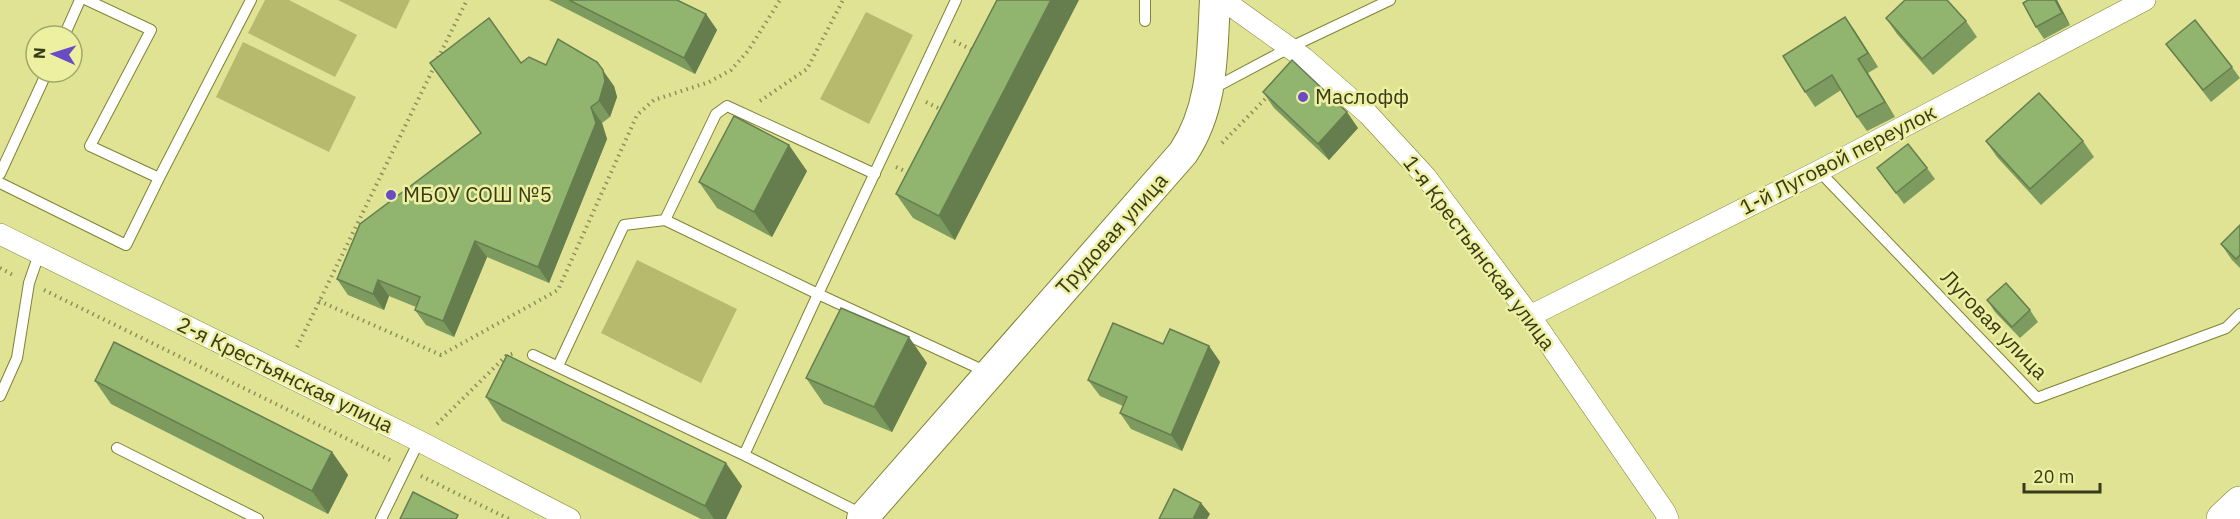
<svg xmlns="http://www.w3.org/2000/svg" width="2240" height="519" viewBox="0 0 2240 519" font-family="'IBM Plex Sans',sans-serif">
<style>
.green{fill:#b7ba6d}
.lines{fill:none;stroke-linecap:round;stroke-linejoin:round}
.lane-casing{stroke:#818335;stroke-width:12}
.street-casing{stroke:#818335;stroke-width:22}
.secondary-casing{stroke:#818335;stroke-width:32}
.highway-casing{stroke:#818335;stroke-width:34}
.path{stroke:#8d8f56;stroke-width:4;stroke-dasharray:1.5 4.5;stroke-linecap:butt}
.lane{stroke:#fff;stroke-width:10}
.street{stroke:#fff;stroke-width:21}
.secondary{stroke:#fff;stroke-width:30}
.highway{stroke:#fff;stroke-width:33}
.wall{fill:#7d9b5f}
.shaded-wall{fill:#667e4e}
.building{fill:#91b46f;stroke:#667e4e;stroke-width:1.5}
.poi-dot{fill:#6a4bc4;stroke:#ecf0a0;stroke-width:2}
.labels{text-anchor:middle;stroke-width:5;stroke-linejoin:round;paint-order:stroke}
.poi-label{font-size:21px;fill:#393a19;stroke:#ecf0a0;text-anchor:start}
.street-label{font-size:21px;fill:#393a19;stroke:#ecf0a0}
</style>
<rect width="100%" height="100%" fill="#dfe393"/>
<path class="green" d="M265 0H289L357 35 335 77 248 33Z
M338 0H410L396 29Z
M866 12 913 35 869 124 820 99Z
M243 42 356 97 329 152 216 97Z
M637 260 737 309 701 383 601 333Z"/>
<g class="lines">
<g class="lane-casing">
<path id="lane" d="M87 0 151 30 90 146 159 178 251 0
M956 0 818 294 989 373
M1145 0V21
M64 36 80 0
M1214 88 1291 47 1390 0
M1819 171 2037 398 2226 328 2240 314
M0 174 47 72
M0 183 126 245 159 178
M533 355 744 455 862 514
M558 366 624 225 665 220
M0 396 17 358 29 283 39 254
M117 448 258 519
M744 455 818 294 665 220 716 114 727 106 875 174
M381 519 419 441"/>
</g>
<g class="street-casing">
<path id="street" d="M1223 0 1304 58 1368 114 1426 177 1530 316 1665 512 1668 519
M0 234 419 441 570 519
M1530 316 1819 171 2145 0"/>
</g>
<g class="secondary-casing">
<path id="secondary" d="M862 519 1183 153C1214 107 1212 53 1215 0"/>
</g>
<g class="highway-casing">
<path id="highway" d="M2223 519 2240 503"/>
</g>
<path class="path" d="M954 41 974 51
M438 58 467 0
M760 101 807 69 843 0
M926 102 944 111
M1222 143 1269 95
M896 167 911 174
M0 268 13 275
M44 290 390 460
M319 301 441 355 558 290 637 115 654 100 709 82 731 70 748 51 780 0
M297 347 435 65
M437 424 506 356 515 353
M421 476 509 519"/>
<use href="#lane" class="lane"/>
<use href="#street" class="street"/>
<use href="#secondary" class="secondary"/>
<use href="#highway" class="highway"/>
</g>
<path class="wall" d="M549 0H677L706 14 717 30 695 74Z
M997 0 955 240 913 218 896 194Z
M2028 0H2057L2070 25 2044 39 2036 27Z
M1845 17 1878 67 1868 73 1895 117 1867 131 1857 117 1841 90 1815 107 1805 92Z
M1886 18 1966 21 1977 37 1933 75 1897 34Z
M2166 44 2232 67 2240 78 2211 102Z
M430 63H521L546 65 614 86 617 97 610 117 602 123 607 139 549 283 487 257 454 337 426 325 415 310 416 307 389 296 384 310 348 295 337 279 481 133Z
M1263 92 1358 128 1329 160 1274 108Z
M1986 141H2083L2094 157 2041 205 1997 157Z
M1877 168H1927L1935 179 1904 204Z
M807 171 772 237 717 208 699 182Z
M2240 225V268L2232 260 2221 244Z
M1987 300 2030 310 2038 322 2020 338 1995 312Z
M1163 344 1209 346 1220 362 1182 451 1131 429 1120 413 1123 406 1100 396 1088 380Z
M927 363 892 432 824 404 806 378Z
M95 381 332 452 348 475 328 514 111 404Z
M486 397 742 486 726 519H701L502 421Z"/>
<path class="shaded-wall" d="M1051 0H1079L955 240 939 216Z
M2055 0H2057L2070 25 2062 13Z
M706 14 717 30 695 74 684 58Z
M1845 17 1855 31 1878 67 1868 53Z
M1858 59 1868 73 1895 117 1885 102Z
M597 62 614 86 617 97 610 117 599 101Z
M591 107 602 123 607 139 549 283 538 267Z
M1347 112 1358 128 1329 160 1318 144Z
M789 145 807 171 772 237 754 212Z
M475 241 487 257 454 337 443 321Z
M378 280 389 296 384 310 373 294Z
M909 337 927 363 892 432 874 407Z
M1209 346 1220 362 1182 451 1171 435Z
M332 452 348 475 328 514 312 491Z
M726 463 742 486 726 519H714L705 506Z
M1201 503 1210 514 1207 519H1193Z"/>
<path class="building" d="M569 0H677L706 14 684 58Z
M997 0H1051L939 216 896 194Z
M1905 0H1947L1966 21 1922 59 1886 18Z
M2028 0H2055L2062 13 2036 27 2023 3Z
M1845 17 1868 53 1858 59 1885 102 1857 117 1832 75 1805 92 1783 56Z
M489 18 521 63 529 57 546 65 558 39 597 62 603 70 605 81 599 101 591 107 596 123 538 267 475 241 443 321 415 310 420 297 378 280 373 294 337 279 360 224 481 133 430 63Z
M2195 20 2232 67 2203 90 2166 44Z
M1292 60 1347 112 1318 144 1263 92Z
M2039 93 2083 141 2030 189 1986 141Z
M734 116 789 145 754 212 699 182Z
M1908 144 1927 168 1896 193 1877 168Z
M2240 225V255L2236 259 2221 244Z
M2006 283 2030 310 2012 327 1987 300Z
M841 308 909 337 874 407 806 378Z
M1113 323 1163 344 1170 329 1209 346 1171 435 1120 413 1127 397 1088 380Z
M114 342 332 452 312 491 95 381Z
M507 355 726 463 705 506 486 397Z
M1174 489 1201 503 1193 519H1159Z
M413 492 458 515 456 519H400Z"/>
<g class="poi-dot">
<circle cx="1303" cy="97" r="6"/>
<circle cx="391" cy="195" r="6"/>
</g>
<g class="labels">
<g class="poi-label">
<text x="1315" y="104">Маслофф</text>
<text x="403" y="202">МБОУ СОШ №5</text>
</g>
<g class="street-label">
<text transform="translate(1838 160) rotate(-27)" y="7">1-й Луговой переулок</text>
<text transform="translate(1112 234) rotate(-48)" y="7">Трудовая улица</text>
<text transform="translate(1479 253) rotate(53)" y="7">1-я Крестьянская улица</text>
<text transform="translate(1994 325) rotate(46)" y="7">Луговая улица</text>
<text transform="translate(285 375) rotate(26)" y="7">2-я Крестьянская улица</text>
</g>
</g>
<g transform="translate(54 54) rotate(273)"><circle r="28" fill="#ecf0a0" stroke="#a4a76a" stroke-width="1.5"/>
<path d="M0-4.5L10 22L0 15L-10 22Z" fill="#6a4bc4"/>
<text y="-9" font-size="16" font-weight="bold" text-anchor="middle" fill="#393a19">N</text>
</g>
<path d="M2024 483v9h76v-9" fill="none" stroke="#393a19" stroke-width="3"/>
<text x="2033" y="483" font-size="18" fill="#393a19" stroke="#ecf0a0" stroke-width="4.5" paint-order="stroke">20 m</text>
</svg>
